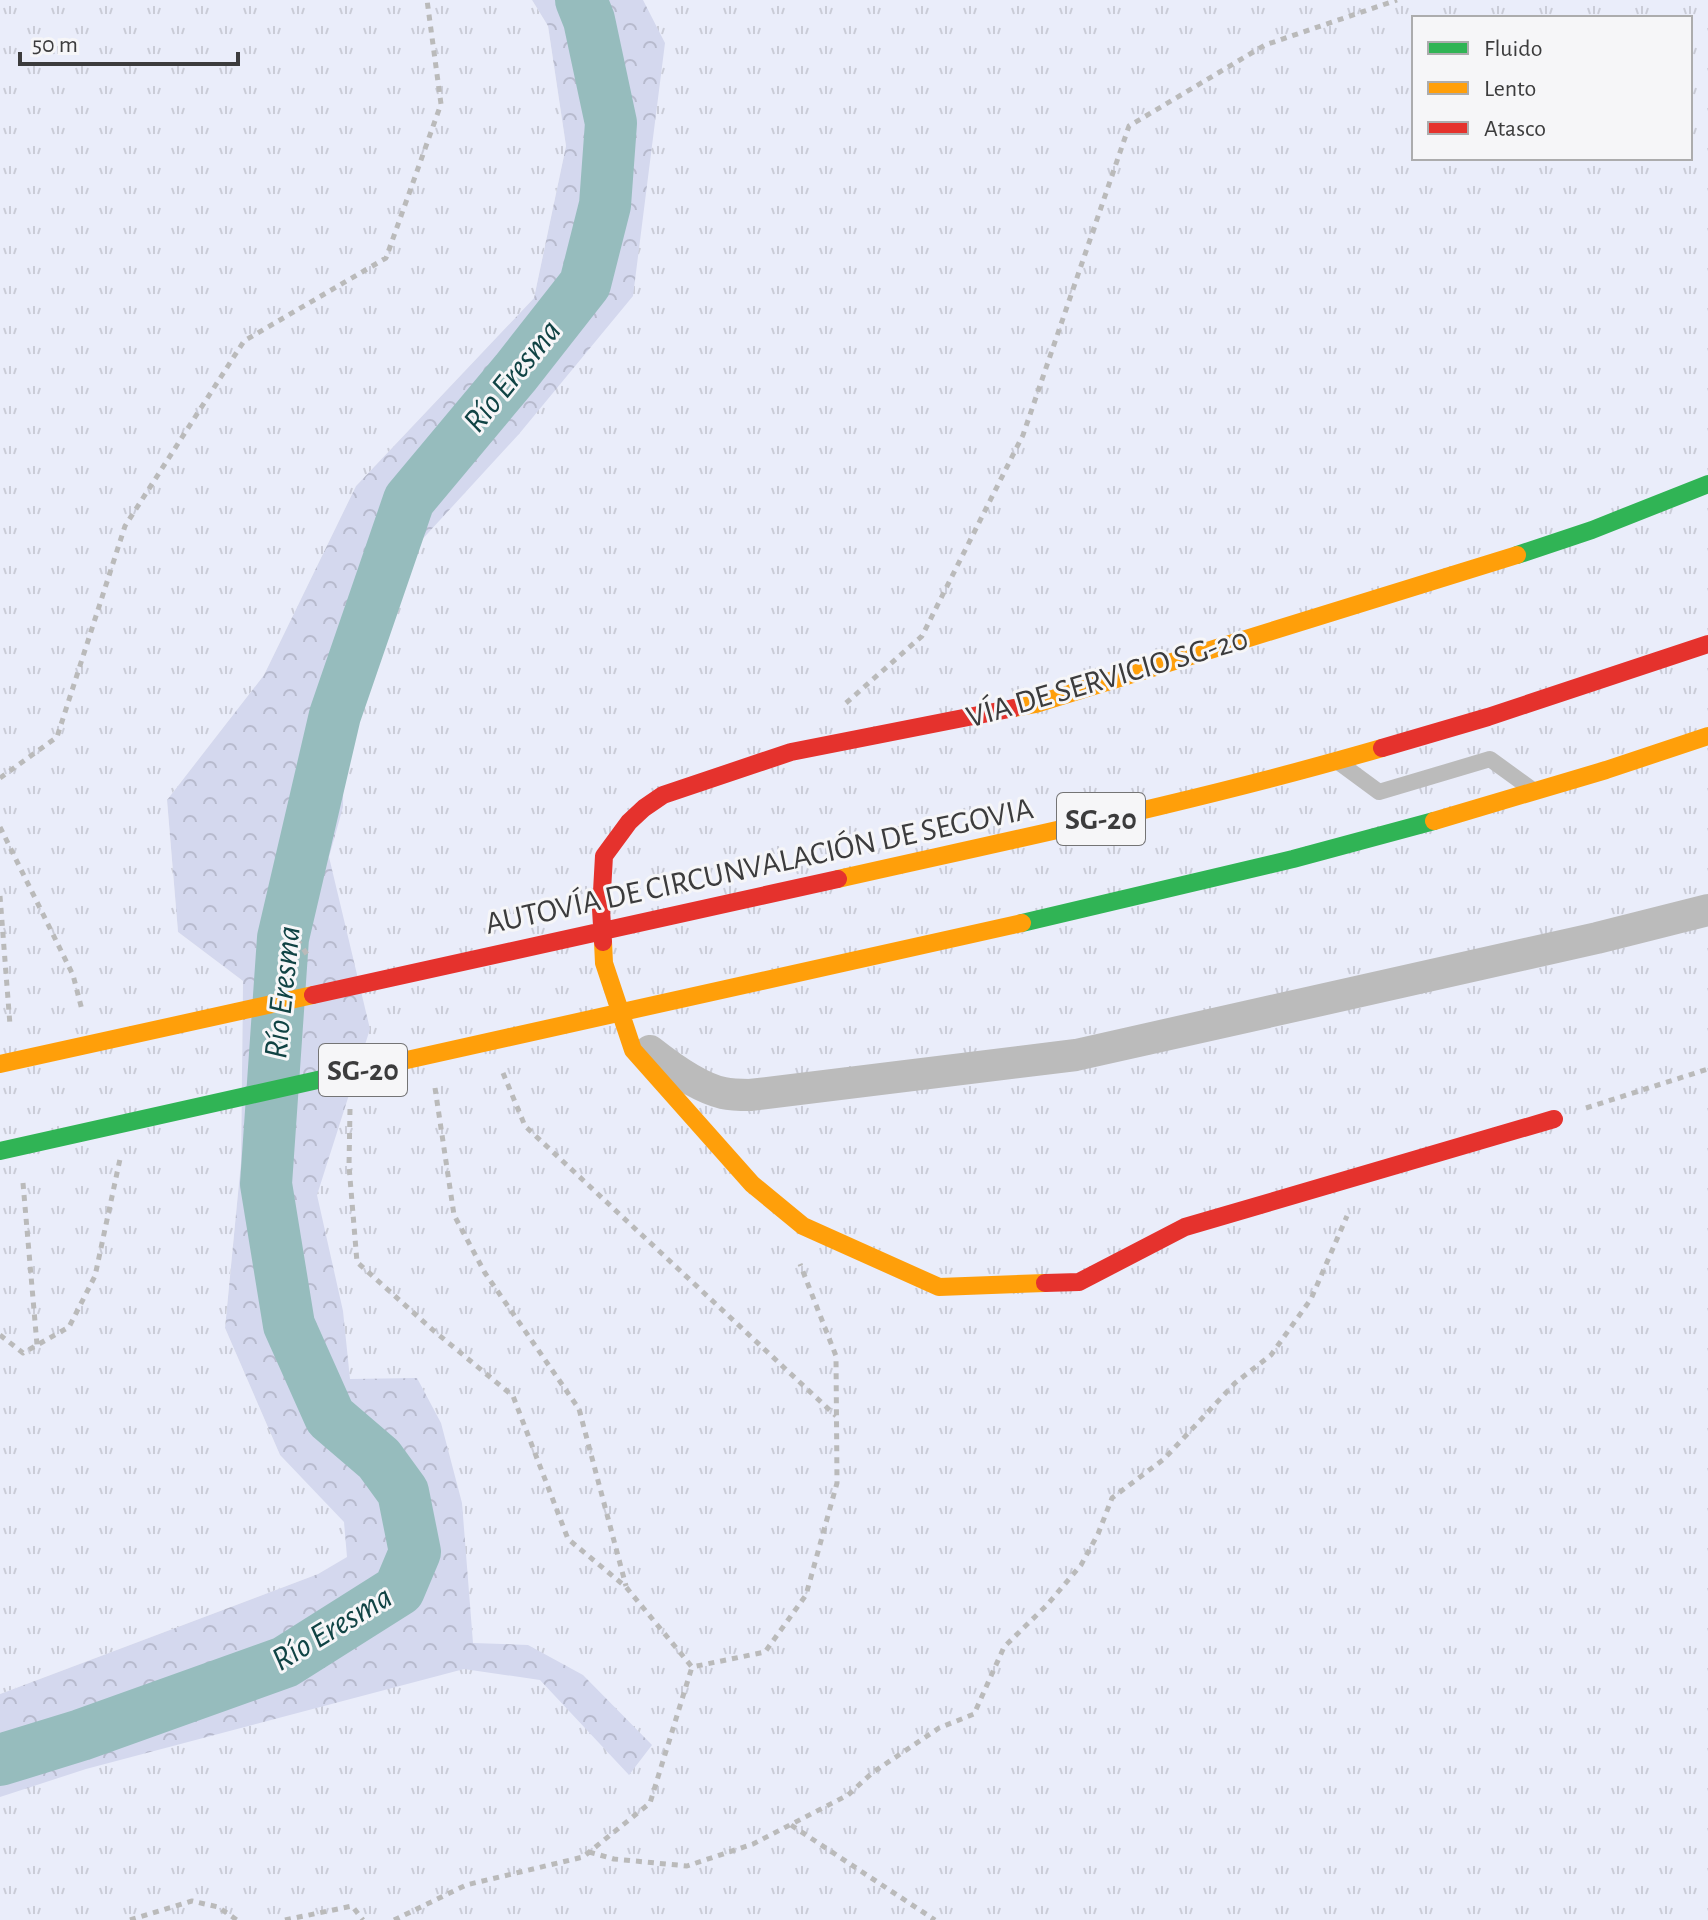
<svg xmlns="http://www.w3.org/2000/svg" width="1708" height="1920" viewBox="0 0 1708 1920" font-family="'Alegreya Sans',sans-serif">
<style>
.grass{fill:url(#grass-tufts);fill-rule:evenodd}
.forest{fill:url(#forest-crowns)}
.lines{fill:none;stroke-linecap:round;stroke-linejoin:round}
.river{stroke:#96bcbd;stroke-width:52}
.path{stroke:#bababa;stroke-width:5;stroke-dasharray:6 6;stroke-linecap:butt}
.lane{stroke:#bbb;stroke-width:16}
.street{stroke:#bbb;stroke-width:32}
.fast{stroke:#30b455;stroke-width:18}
.slow{stroke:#ff9f0a;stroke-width:18}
.jam{stroke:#e5322d;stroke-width:18}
.labels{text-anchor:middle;stroke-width:6;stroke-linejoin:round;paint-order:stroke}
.shield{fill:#f6f6f8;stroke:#747475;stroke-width:2}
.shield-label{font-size:30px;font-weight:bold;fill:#3c3c3d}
.street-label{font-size:32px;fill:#3c3c3d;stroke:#f6f6f8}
.water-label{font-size:34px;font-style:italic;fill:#104344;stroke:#f6f6f8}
</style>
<defs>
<pattern id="grass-tufts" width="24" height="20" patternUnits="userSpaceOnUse" patternTransform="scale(2)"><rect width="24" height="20" fill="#eaedfa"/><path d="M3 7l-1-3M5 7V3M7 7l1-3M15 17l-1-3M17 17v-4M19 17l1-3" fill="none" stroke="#caccd7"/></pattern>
<pattern id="forest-crowns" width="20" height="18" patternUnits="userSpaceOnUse" patternTransform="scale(2)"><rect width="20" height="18" fill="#d4d8ee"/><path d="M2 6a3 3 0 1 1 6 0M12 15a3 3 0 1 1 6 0" fill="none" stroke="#b7bacd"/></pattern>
</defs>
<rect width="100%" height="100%" fill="#f7f7f7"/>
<path class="grass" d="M0 0H532L548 26 566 146 534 298 356 486 264 675 167 800 178 932 243 981 241 1162 225 1328 280 1455 345 1522 348 1557 318 1574 0 1694Z
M581 0H1708V1920H0V1760L399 1590 289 1325 335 715 409 500 585 283ZM1414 18H1690V158H1414Z"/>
<path class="forest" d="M532 0H643L665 43 633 296 519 434 406 557 344 679 343 807 329 857 370 1029 317 1195 343 1311 350 1379 417 1378 441 1423 462 1503 473 1643 528 1645 583 1675 652 1745 629 1775 540 1680 464 1669 86 1769 0 1797V1694L318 1574 347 1557 344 1522 280 1455 225 1328 241 1162 243 981 178 932 167 800 264 675 356 486 534 298 566 146 548 26Z"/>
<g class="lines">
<path class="river" d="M0 1760 81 1735 285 1662 399 1590 415 1552 403 1492 379 1459 330 1417 289 1325 266 1184 283 938 335 715 409 500 516 372 585 284 605 205 611 123 589 20 581 0"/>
<path class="path" d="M846 703 922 636 1023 435 1129 126 1265 45 1397 0
M0 778 57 737 125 526 244 341 386 258 441 104 427 0
M0 827 73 975 82 1010
M0 896 10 1025
M297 939 310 959
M503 1073 525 1126 836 1416
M435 1088 454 1215 485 1273 579 1409 626 1586
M1586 1108 1708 1069
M350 1109 349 1166 357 1262 434 1331 513 1396 568 1539 626 1587 692 1667 765 1652 806 1595 837 1483 836 1356 800 1264
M23 1183 37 1345
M0 1335 23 1353 69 1327 95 1276 120 1159
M791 1825 935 1920
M589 1852 614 1859 687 1866 753 1844 848 1795 872 1773 939 1728 974 1714 1004 1647 1047 1605 1081 1565 1098 1534 1112 1498 1164 1459 1235 1383 1271 1355 1311 1299 1347 1216
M130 1920 192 1901 218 1907 237 1920
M285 1920 352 1906 363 1920
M394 1920 466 1885 583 1857 650 1803 692 1667"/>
<path class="lane" d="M1341 764 1379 792 1490 759 1530 788"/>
<path class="street" d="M650 1051C669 1066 700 1088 723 1093 732 1095 741 1095 750 1095L1076 1055 1597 938 1708 910"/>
<path class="fast" d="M1517 555 1592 530 1708 484
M1022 923 1293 859 1434 821
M0 1151 389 1064"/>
<path class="slow" d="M1014 708 1036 704 1517 555
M1434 821 1606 770 1708 736
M838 879C1020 838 1203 800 1382 748
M603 942 604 963 633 1050 752 1184 803 1226 939 1287 1045 1283
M0 1064 313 995
M389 1064 1022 923"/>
<path class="jam" d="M1382 748 1488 717 1708 644
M603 942 601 909 604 856 629 822 644 808 663 795 791 752 1014 708
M313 995 838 879
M1045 1283 1079 1282 1185 1227 1554 1119"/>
</g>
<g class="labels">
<g class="shield">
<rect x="1057" y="793" width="88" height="52" rx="6"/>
<rect x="319" y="1044" width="88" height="52" rx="6"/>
</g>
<g class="shield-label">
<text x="1101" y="829">SG-20</text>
<text x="363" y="1080">SG-20</text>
</g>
<g class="street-label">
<text transform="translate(1107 677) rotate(-16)" y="11">VÍA DE SERVICIO SG-20</text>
<text transform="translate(759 865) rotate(-12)" y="11">AUTOVÍA DE CIRCUNVALACIÓN DE SEGOVIA</text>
</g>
<g class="water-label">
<text transform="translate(511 375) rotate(-51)" y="12">Río Eresma</text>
<text transform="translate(281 992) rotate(-84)" y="12">Río Eresma</text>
<text transform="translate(331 1627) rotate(-31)" y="12">Río Eresma</text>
</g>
</g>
<rect x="1412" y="16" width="280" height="144" fill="#f6f6f8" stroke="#acacad" stroke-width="2"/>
<rect x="1428" y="42" width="40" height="12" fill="#30b455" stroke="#acacad" stroke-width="2"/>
<text x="1484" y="56" font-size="24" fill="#3c3c3d">Fluido</text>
<rect x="1428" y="82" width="40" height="12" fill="#ff9f0a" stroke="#acacad" stroke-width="2"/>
<text x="1484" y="96" font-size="24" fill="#3c3c3d">Lento</text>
<rect x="1428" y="122" width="40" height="12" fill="#e5322d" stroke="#acacad" stroke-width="2"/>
<text x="1484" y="136" font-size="24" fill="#3c3c3d">Atasco</text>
<path d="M20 52v12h218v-12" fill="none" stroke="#3c3c3d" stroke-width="4"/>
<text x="32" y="52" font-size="24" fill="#3c3c3d" stroke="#f6f6f8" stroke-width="6" paint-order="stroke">50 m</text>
</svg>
